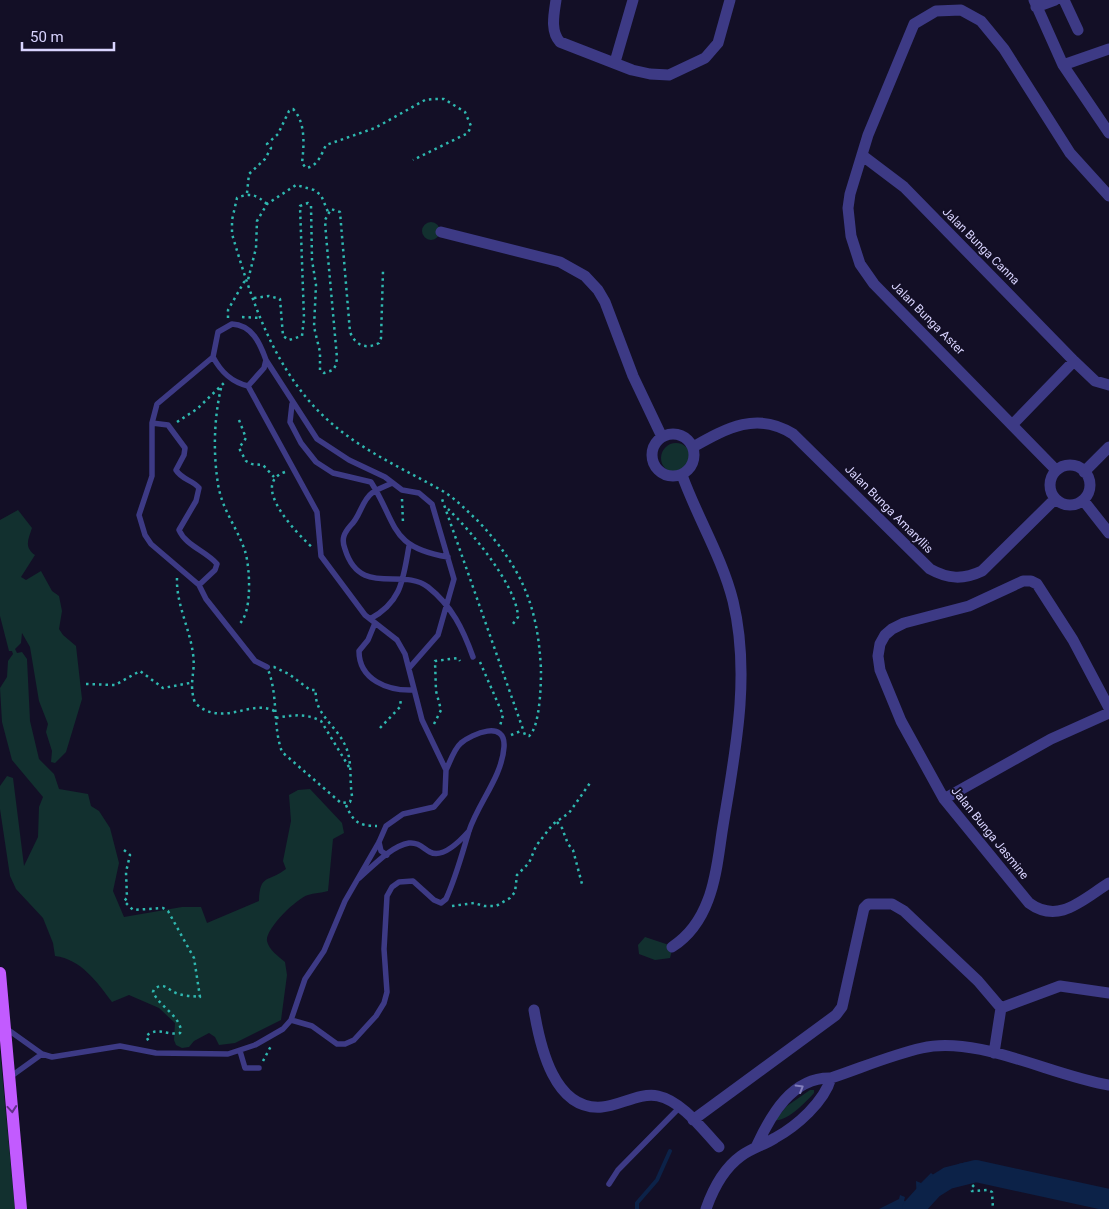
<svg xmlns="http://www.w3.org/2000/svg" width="1109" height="1209" viewBox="0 0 1109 1209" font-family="Roboto,sans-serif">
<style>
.green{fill:#12302f}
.water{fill:#0c2248}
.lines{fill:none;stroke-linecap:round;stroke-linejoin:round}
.stream{stroke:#0c2248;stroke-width:4}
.river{stroke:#0c2248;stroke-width:22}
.path{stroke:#2fb8b0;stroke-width:2.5;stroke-dasharray:2.5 4;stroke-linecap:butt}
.lane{stroke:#3d3a85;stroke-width:5.5}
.street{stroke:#3d3a85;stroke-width:11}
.primary{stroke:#c25bff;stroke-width:12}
.oneway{stroke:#837fbc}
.oneway2{stroke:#623188}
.labels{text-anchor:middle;stroke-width:4;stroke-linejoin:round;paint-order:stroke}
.street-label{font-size:12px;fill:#d9d4ff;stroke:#130f26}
</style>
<rect width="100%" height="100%" fill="#130f26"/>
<path class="green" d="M422 231a9 9 0 1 1 18 0a9 9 0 1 1-18 0Z
M661 458a15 15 0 1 1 30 0a15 15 0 1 1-30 0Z
M18 510 32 528C28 540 24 547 35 555L21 577 26 580 41 571 52 591 59 596 62 611 59 629 63 635 76 646 82 699 66 752 55 763 51 762 52 751 46 732 48 724 39 701 30 647 22 633 21 643 15 649 17 653 22 652 27 659 30 721 39 759 54 774 59 789 88 794 91 806 99 811 110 828 119 863 113 891 124 917 182 907H201L207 923 259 901C260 873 268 883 286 869L283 861 291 821 289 795 298 790 310 789 342 823 344 833 333 839 328 891C321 893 314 893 308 895 297 898 265 929 267 941 269 950 278 956 285 962L287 975 281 1020 235 1043 219 1045 215 1037 209 1033 194 1041 189 1047 182 1048 176 1045 174 1040 175 1023 159 1008 129 995 112 1002C97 982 81 959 55 956L53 943 43 918 16 889 10 876 0 809V786L7 776 13 778 24 866 38 837 39 807 43 797 12 760 2 722 0 688 7 677 8 661 13 654 12 651H9L0 616V520Z
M645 937 669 945 672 950 670 958 655 960 639 954 638 945Z
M0 1052 15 1209H0Z
M810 1090H814V1093C806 1102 787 1122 775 1120L787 1106Z"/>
<path class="water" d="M967 1162 973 1171 971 1183C952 1184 931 1191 922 1209H879L899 1199 900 1195 905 1197 904 1201 917 1203 916 1181 921 1183 931 1173 936 1177 947 1170 956 1167 958 1164Z"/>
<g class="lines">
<path class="stream" d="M637 1209V1203L657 1180 670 1151"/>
<path class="river" d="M913 1209 932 1188 948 1178 976 1171 1109 1200"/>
<path class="path" d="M247 193 249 174 265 159 271 148 267 144 278 134 289 111 293 109C306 122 304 146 302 163L306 168C318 166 321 155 326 145L375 128 425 100 434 99H444L465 112 471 126 468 133 413 160
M267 204C256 195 251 192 237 198L232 220V234C249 291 267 349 305 396 342 442 391 462 441 490 455 498 466 510 478 521 522 568 538 606 541 670 541 685 540 727 529 736L525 735 442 499
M254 298 269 296 280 299 283 336 289 340 302 336 304 318 300 206 308 203 311 206 312 260 316 285 314 327 320 352V370L324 373 333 370 336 365 337 358 326 235 325 220 331 209 340 212 350 332C355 345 366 350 379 343L381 338 383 271
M242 317 260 318
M228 318V310L244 282 248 280 256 248 257 221 267 204 296 185 314 190 321 195 328 212
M221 388C214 419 213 452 218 484 222 510 237 527 245 551 250 567 253 615 238 625
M239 420 246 438 239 448 246 461 252 464 263 465 274 477
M177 422 197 409 224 383
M285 472C249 484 297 534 312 547
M402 499 403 523
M448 509C471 531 517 586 518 617L512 625
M177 578C176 604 190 629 193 654 196 673 188 682 195 703 223 729 252 697 276 712
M480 662 503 715 500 726
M267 667H274L289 674 310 690H316C313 712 335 725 344 743 353 759 349 778 352 796L350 802 341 803 282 752C272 724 279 695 267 667Z
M86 684 115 685 140 671 163 688 190 683
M276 718C292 715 306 713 321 721L349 767
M434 724 441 710 436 691 435 661 458 658 460 661
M380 728 400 707 401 698
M511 735 523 730
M346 805C353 822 359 826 377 826
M557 822 562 828 568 844 573 850 582 884
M124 850 130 855 126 872 127 898 124 901 133 910 163 908 168 911 194 958 200 997C193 996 182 996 176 993 167 989 164 982 154 989L153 992C159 1006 178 1014 181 1030L180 1033C167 1036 158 1026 146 1036L150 1044
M452 906 474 903 484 906H496L510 898 515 892 517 875 529 863 536 846 553 824 569 813 590 783
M263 1061 271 1046
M974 1185 971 1188 972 1191 988 1190 992 1192 993 1209"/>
<path class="lane" d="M232 324C252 325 260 343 266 360L264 368 248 386C231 382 221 372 213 357L218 332Z
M213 357 157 404 152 423V476L139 515 145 535 151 544 199 585 206 599 255 661 267 667
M266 360 317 439 349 460 385 477 402 490 419 493 432 504 454 579 438 635 410 667
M292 404 290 422 301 443 316 462 333 473 371 482C398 525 389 547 448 557
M152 423 168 425 185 448 184 455 176 470C182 480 193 480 199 488L196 501 179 530C186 546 206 551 217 564L215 570 199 585
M392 483C386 486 377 489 372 493 362 500 360 517 351 525 344 533 341 539 345 549 360 598 402 567 428 587 452 606 463 629 473 657
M370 619C402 602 403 579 409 546
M375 623 368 640 359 651C359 680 388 691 413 690
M379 842 381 851 387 855
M358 879C372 867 391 846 409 843 418 842 423 848 430 852 443 859 461 840 469 831
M291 1020 312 1026 337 1044H345L354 1040 376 1016 384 1003 387 992 384 949 387 896 392 887 399 882 413 881 434 900 441 903 446 899C456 877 462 854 469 831 478 803 502 777 504 747 506 719 472 734 461 743 454 749 450 762 446 770
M7 1029 42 1054 10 1077
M240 1051 245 1068H259
M42 1054 52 1057 120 1046 156 1053 228 1054 255 1045 283 1029 291 1020 305 979 324 951 345 901 379 842 386 826 403 814 434 807 445 794 446 770 422 720 405 654 397 640 365 615 321 556 317 512 248 386
M609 1184 618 1170 679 1108"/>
<path class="street" d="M556 0C554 14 550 31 560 42L632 70 650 74 669 75 705 58 718 43 730 0
M1034 0 1063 65 1109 133
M1064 0 1078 30
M1036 7 1055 0
M615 62 633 0
M1063 65 1109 49
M863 156 904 187 1074 361
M441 232 560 262 585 276 598 290 605 302 633 376 662 437
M1013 424 1074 361 1095 381 1109 385
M652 455a21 21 0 1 1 42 0a21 21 0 1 1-42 0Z
M693 447C727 428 757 411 793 434L930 569C948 579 963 580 982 571L1055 499
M1050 485a20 20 0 1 1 40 0a20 20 0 1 1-40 0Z
M1056 470 874 284 860 264 851 236 848 208 850 194 868 135 914 24 936 11 961 10 981 21 1004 49 1070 153 1109 196
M1084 472 1109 447
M1083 500 1109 533
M1109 708 1073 640 1037 584 1031 581H1023L969 606 904 623 892 629 885 635 880 644 878 656 880 670 901 721 944 799 1029 903C1059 925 1083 899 1109 883
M944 799 1051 739 1109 713
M672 947C689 936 701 919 708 900 717 877 719 850 723 826 735 753 751 675 733 601 722 557 697 517 682 475
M534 1010C540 1046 554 1111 602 1107 619 1106 640 1092 658 1096 682 1101 703 1130 719 1147
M994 1053 1001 1008 1060 986 1109 993
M693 1120 836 1015 842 1007 864 908 868 904H892L904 911 978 981 1001 1008
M757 1145C771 1115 792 1077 831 1078 861 1068 891 1055 922 1048 977 1035 1053 1076 1109 1085
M706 1209C713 1189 723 1169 741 1156 752 1148 764 1145 775 1138 797 1126 824 1102 831 1078"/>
<path class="primary" d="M0 973 21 1209"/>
</g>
<defs><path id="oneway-chevron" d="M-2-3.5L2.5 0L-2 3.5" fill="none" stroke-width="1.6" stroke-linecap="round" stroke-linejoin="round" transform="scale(1.25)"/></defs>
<use class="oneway" href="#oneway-chevron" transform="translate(800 1088) rotate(-31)"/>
<use class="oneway2" href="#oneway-chevron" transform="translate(12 1109) rotate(85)"/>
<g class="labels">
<g class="street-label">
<text transform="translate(981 246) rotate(45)" y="4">Jalan Bunga Canna</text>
<text transform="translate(928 318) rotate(45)" y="4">Jalan Bunga Aster</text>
<text transform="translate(889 509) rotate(45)" y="4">Jalan Bunga Amaryllis</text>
<text transform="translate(990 833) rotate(51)" y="4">Jalan Bunga Jasmine</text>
</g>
</g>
<path d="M22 42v8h92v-8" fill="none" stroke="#d9d4ff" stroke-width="2.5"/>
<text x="30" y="42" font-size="15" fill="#d9d4ff" stroke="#130f26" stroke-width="4" paint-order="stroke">50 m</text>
</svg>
